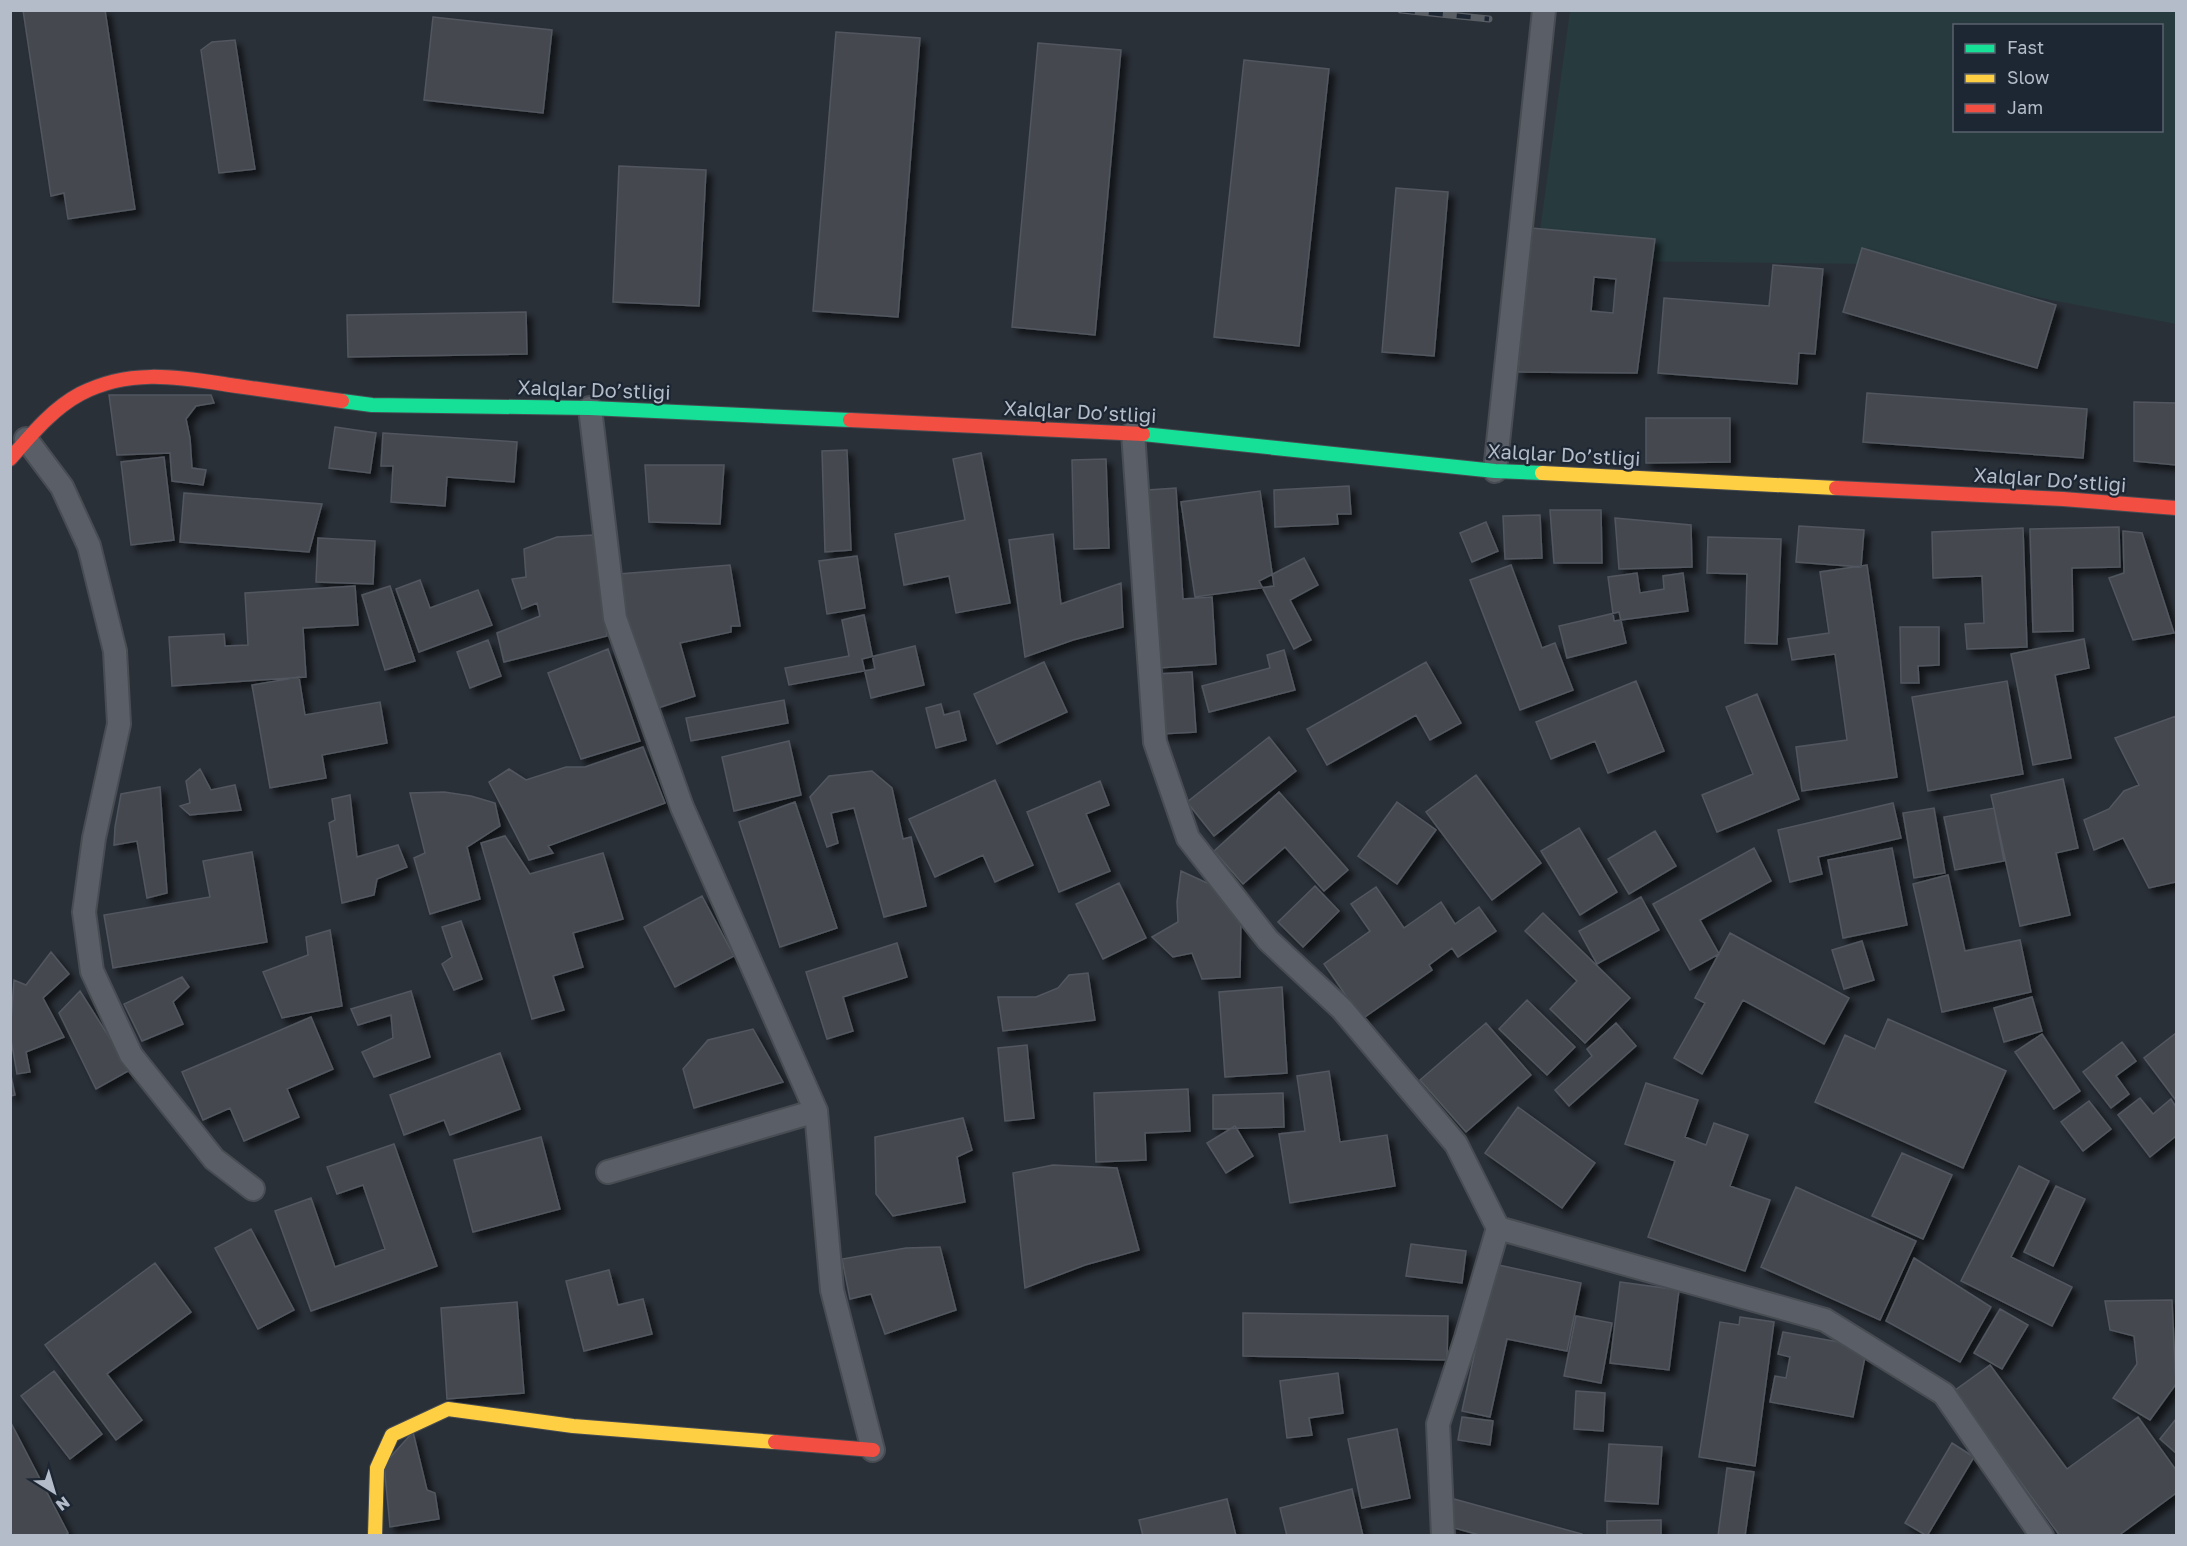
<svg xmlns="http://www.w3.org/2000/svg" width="2187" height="1546" viewBox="0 0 2187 1546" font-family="'Golos Text',sans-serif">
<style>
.green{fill:#273a3e;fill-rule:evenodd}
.building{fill:#444950;stroke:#52575f;stroke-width:1.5;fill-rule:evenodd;filter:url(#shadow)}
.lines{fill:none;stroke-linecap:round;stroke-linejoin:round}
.lane-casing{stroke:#484c53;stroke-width:26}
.fast-casing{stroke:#484c53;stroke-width:16}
.slow-casing{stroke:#484c53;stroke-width:16}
.jam-casing{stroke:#484c53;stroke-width:16}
.lane{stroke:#5a5e66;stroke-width:22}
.fast{stroke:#16e098;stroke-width:14}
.slow{stroke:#ffcf43;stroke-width:14}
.jam{stroke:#f24e42;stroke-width:14}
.rail-casing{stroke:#595d64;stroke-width:7}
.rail{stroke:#1d2633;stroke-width:4.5;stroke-dasharray:14;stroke-linecap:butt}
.labels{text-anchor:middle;stroke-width:4.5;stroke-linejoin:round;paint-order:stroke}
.street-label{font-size:20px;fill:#b4bcc9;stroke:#1d2633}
</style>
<defs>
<filter id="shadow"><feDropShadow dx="5.5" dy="5.5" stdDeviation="3" flood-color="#0009"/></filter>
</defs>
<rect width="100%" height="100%" fill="#2a3038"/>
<path class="green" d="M1570 11H2176V324L1866 264 1536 260ZM1954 26H2162V130H1954Z"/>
<path class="building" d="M23 10H105L135 209 68 219 64 193 51 196Z
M433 17 552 30 543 113 424 100Z
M836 32 920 38 898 317 813 311Z
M235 40 255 169 219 173 201 50 212 42Z
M1038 43 1121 50 1095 335 1012 327Z
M1244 60 1329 69 1299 346 1214 337Z
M619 166 706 170 699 306 613 302Z
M1396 188 1448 192 1434 356 1382 352Z
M1531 228 1655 239 1637 373 1518 372ZM1594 277 1616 279 1613 313 1591 311Z
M1862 248 2056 305 2037 368 1843 312Z
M1773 265 1823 269 1815 354 1799 353 1797 384 1658 373 1664 298 1769 306Z
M526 312 527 354 348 357 347 315Z
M1867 393 2087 409 2083 458 1863 442Z
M109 395H211L214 403 196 406 186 419 190 438 192 468 206 470 203 485 172 481 170 453 117 455Z
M2134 402 2176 403V465L2134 461Z
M1646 418H1730V462L1646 463Z
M335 427 376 433 370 473 329 468Z
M383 433 517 442 514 482 447 477 445 506 391 502 393 466H381Z
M847 450 851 550 825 552 822 451Z
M981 453 1010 603 956 613 949 576 904 585 895 534 965 520 953 459Z
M164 457 174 540 131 545 121 462Z
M1106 459 1109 548 1074 549 1072 460Z
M645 465H724L720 524 649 522Z
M1349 486 1351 514H1337L1338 524 1275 527 1274 490Z
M1176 488 1183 599 1212 597 1216 664 1159 668 1148 490Z
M1260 491 1274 586 1195 597 1181 502Z
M184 493 322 504 309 552 180 542Z
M1550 510H1601L1602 563H1554Z
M1540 515 1542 558 1505 559 1503 516Z
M1615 518 1691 525 1692 567 1619 569Z
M1486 522 1498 551 1472 562 1460 533Z
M1799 526 1864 530 1861 567 1796 562Z
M2119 527 2120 567 2072 568 2073 631 2033 632 2030 529Z
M2023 528 2027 647 1967 649 1965 624 1984 623 1982 576 1933 578 1932 532Z
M2123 531 2142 533 2174 633 2133 640 2109 578 2124 573Z
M1053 534 1061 604 1121 583 1123 627 1073 640 1025 657 1009 540Z
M593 535 607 636 504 662 497 633 540 616 537 603 522 609 512 579 526 577 524 549 557 537Z
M1708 537 1781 539 1777 644 1745 643 1747 574 1707 573Z
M318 538 375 541 373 584 316 582Z
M857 556 865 608 827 614 819 561Z
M1304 558 1318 585 1290 600 1311 640 1294 649 1259 581Z
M730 565 740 626H731V632L680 643 695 696 658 708 630 635 619 574Z
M1511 565 1542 648 1555 643 1573 690 1520 710 1470 580Z
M1867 565 1897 777 1802 791 1796 747 1847 740 1835 654 1792 660 1788 639 1829 633 1820 572Z
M1637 573 1640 593 1664 589 1663 576 1683 573 1688 611 1614 621 1608 577Z
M420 580 430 608 478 590 492 625 419 652 396 589Z
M355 586 358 625 303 628 306 677 172 686 169 637 224 634 225 646 248 645 245 593Z
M390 586 415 661 385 670 362 595Z
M1619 612 1626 643 1567 658 1559 626Z
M864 615 875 669 789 685 785 668 849 656 842 620Z
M1900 627H1939V665L1918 666 1919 683H1901Z
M2084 639 2089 668 2055 675 2071 758 2033 765 2011 654Z
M488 640 501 676 470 688 457 652Z
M915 646 924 685 871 698 862 659Z
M608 649 640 741 581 759 548 673Z
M1284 650 1295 690 1209 712 1202 686 1270 668 1267 655Z
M1044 662 1067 712 997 744 974 694Z
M1426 662 1461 723 1430 740 1416 715 1327 765 1307 729Z
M1192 672 1196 732 1161 734 1157 674Z
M299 677 305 715 380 702 387 743 322 755 326 778 270 788 252 685Z
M1636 681 1664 751 1608 773 1595 741 1551 759 1536 722Z
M2007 681 2023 774 1928 791 1912 697Z
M1757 694 1799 799 1717 832 1702 795 1753 774 1726 707Z
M784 700 788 723 691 741 686 718Z
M941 704 944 715 959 711 966 740 936 748 926 708Z
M2176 716V882L2149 888 2123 838 2094 850 2084 820 2109 809 2124 791 2139 785 2115 738Z
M1269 737 1296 771 1214 836 1187 802Z
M789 741 801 795 734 811 722 757Z
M643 747 665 803 548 846 553 853 529 860 489 782 509 769 526 780 566 767H585Z
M200 769 211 790 235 785 241 810 190 815 180 806 190 803 186 781Z
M872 771 892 788 903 839 911 837 926 906 884 917 854 808 831 813 838 843 827 847 810 797 829 776Z
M1476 775 1541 863 1492 900 1426 812Z
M2063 779 2078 848 2056 853 2070 915 2020 926 1991 795Z
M995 780 1033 865 995 882 983 855 935 877 909 819Z
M1100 781 1109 805 1086 814 1110 871 1059 892 1027 812Z
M160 787 167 893 147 898 137 841 114 845 115 827 121 794Z
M444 792 471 796 495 803 500 826 467 847 480 899 430 914 414 858 425 853 410 793Z
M1279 792 1348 870 1324 891 1285 847 1243 884 1214 851Z
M350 795 357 857 398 845 407 867 377 879 374 895 342 903 329 823 335 820 332 799Z
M795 802 837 928 780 947 739 822Z
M1397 802 1436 830 1397 884 1358 856Z
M1893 803 1901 838 1818 857 1822 874 1790 882 1778 830Z
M1934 808 1945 873 1914 878 1903 813Z
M1994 808 2004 861 1955 870 1944 817Z
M1579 828 1617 892 1580 915 1541 851Z
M1655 831 1676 866 1629 894 1608 859Z
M505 836 530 874 603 853 623 919 573 933 583 967 553 976 564 1010 532 1019 481 843Z
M1754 848 1771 881 1700 920 1719 954 1690 970 1653 904Z
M1892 848 1907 925 1843 938 1828 860Z
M252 852 267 942 113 968 104 915 210 897 203 861Z
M1181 871 1214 886 1241 917 1240 977 1202 979 1192 953 1173 957 1152 937 1178 922 1177 902Z
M1948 875 1965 951 2020 940 2031 992 1942 1012 1913 884Z
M1119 883 1146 938 1103 959 1076 904Z
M1315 886 1339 911 1303 947 1278 922Z
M1376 887 1404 928 1441 902 1455 924 1479 907 1496 931 1458 957 1452 948 1429 965 1432 970 1362 1019 1324 964 1370 931 1351 904Z
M702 896 734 956 675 987 644 927Z
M1641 897 1659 930 1597 964 1579 931Z
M1543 913 1630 998 1585 1043 1550 1009 1577 981 1525 931Z
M461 921 482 979 454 990 442 964 452 957 442 927Z
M330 930 342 1006 282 1018 263 972 308 955 306 937Z
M1730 933 1849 998 1824 1044 1743 1000 1702 1074 1674 1058 1705 1003 1695 998Z
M1862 941 1874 980 1844 989 1832 950Z
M897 943 907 977 843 997 853 1031 827 1039 806 972Z
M51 952 69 974 43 998 64 1037 26 1052 30 1072 17 1074 10 1034 14 980 26 985Z
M1088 973 1095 1020 1003 1031 998 997H1036L1058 988 1069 975Z
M182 977 189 987 173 1002 183 1024 142 1041 124 1004Z
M1282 987 1287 1073 1225 1077 1219 992Z
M80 991 130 1070 96 1089 59 1013Z
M411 991 430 1057 374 1077 362 1052 393 1038 391 1015 358 1025 351 1009Z
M2032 997 2042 1031 2004 1042 1994 1008Z
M1527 1000 1575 1047 1547 1075 1499 1029Z
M311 1017 333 1069 287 1089 299 1117 244 1141 230 1108 203 1120 182 1072Z
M1888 1019 2006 1071 1963 1168 1815 1102 1845 1035 1875 1049Z
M1486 1023 1531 1075 1466 1132 1420 1080Z
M1616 1023 1636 1046 1569 1106 1555 1090 1592 1056 1587 1049Z
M753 1029 783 1082 694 1108 683 1069 708 1040Z
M2176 1033V1098L2175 1099 2144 1058Z
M2042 1034 2080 1091 2054 1109 2015 1052Z
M2122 1042 2136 1061 2116 1076 2129 1094 2111 1108 2083 1072Z
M1027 1045 1034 1118 1005 1121 998 1048Z
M500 1053 520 1109 450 1135 444 1120 404 1135 390 1095Z
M10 1071 15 1095 10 1096Z
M1329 1071 1340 1142 1387 1135 1395 1186 1290 1203 1279 1134 1305 1131 1297 1076Z
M1646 1083 1698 1100 1685 1137 1706 1145 1714 1123 1748 1135 1730 1186 1770 1200 1745 1271 1648 1237 1675 1161 1625 1144Z
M1188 1089 1190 1131 1145 1133 1146 1160 1096 1162 1094 1093Z
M1283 1093 1284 1127 1213 1129V1095Z
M2140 1098 2153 1114 2171 1099 2176 1107V1136L2150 1157 2118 1115Z
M2089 1101 2111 1129 2083 1151 2061 1122Z
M1518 1107 1595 1163 1562 1208 1485 1153Z
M963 1118 972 1150 957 1157 965 1202 893 1216 876 1194 875 1137Z
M1235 1126 1253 1156 1226 1173 1207 1143Z
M541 1137 560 1209 473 1232 454 1160Z
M394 1144 437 1266 311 1311 275 1211 311 1198 335 1267 385 1249 363 1185 337 1194 327 1167Z
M1902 1153 1952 1175 1923 1239 1872 1216Z
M1053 1165 1117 1168 1139 1250 1085 1265 1025 1288 1013 1173Z
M2019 1166 2049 1181 2011 1257 2072 1287 2052 1326 1961 1281Z
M2056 1186 2085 1199 2053 1266 2024 1252Z
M1796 1187 1916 1241 1880 1320 1761 1267Z
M251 1229 294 1310 258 1329 215 1248Z
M1411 1244 1466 1251 1462 1283 1406 1276Z
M940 1247 956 1310 885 1334 871 1294 850 1299 842 1259 906 1248Z
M1914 1258 1991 1307 1960 1362 1886 1321Z
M155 1263 191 1312 107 1374 142 1420 116 1440 45 1345Z
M1494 1264 1581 1283 1567 1351 1507 1339 1490 1417 1462 1411Z
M609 1270 618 1305 643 1299 652 1334 584 1351 566 1281Z
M1620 1282 1679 1290 1669 1370 1610 1363Z
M2172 1300 2176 1384 2150 1420 2113 1398 2137 1364 2134 1336 2110 1330 2105 1301Z
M517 1302 524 1393 447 1399 441 1308Z
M2000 1309 2028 1325 2002 1369 1974 1353Z
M1243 1313 1448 1316 1447 1360 1243 1356Z
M1576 1316 1612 1323 1601 1383 1564 1376Z
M1740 1317 1774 1322 1755 1466 1699 1457 1720 1322 1739 1325Z
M1783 1332 1867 1347 1853 1417 1770 1402 1775 1376 1786 1378 1790 1357 1778 1354Z
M1990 1365 2067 1469 2138 1417 2176 1470V1493L2118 1536H2060L1954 1391Z
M54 1371 102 1434 70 1459 21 1396Z
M1338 1373 1343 1413 1309 1418 1312 1435 1287 1438 1280 1381Z
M1576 1391 1605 1393 1603 1431 1574 1429Z
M1462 1417 1493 1421 1490 1445 1458 1440Z
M2176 1419V1453L2160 1439Z
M10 1421 68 1533 64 1536H10Z
M1397 1429 1410 1498 1362 1508 1348 1439Z
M413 1432 427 1490 435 1493 439 1519 390 1527 384 1464Z
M1952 1443 1974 1457 1927 1536 1905 1523Z
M1609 1444 1662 1447 1658 1504 1605 1501Z
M1727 1468 1754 1472 1745 1536H1718Z
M1352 1489 1363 1536H1287L1280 1508Z
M1227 1499 1236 1536H1143L1139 1520Z
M1454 1499 1582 1534V1536H1483L1447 1526Z
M1661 1520V1536H1607V1521Z"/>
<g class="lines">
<g class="lane-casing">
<path id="lane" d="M590 408 615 618 682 807 816 1111 832 1290 873 1450
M1133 433 1155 742 1188 838 1268 940 1342 1009 1456 1144 1498 1228 1825 1320 1944 1394 2042 1536
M26 439 62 487 89 546 115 651 119 724 94 838 84 912 92 971 131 1055 214 1159 253 1189
M1495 471 1544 10
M608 1172 816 1111
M1443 1536 1438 1424 1466 1338 1498 1228"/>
</g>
<g class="fast-casing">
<path id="fast" d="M342 401 372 405 590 408 850 420
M1143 434 1495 471 1542 473"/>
</g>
<g class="slow-casing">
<path id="slow" d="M1542 473 1836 488
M375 1536 377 1468 392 1435 448 1409 573 1426 775 1442"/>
</g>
<g class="jam-casing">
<path id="jam" d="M850 420 1143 434
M10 459C31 435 52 409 80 394 132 367 183 378 237 386 272 391 307 396 342 401
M1836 488 2063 499 2176 508
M775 1442 873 1450"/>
</g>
<use href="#lane" class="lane"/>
<use href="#fast" class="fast"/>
<use href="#slow" class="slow"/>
<use href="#jam" class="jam"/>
<g class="rail-casing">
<path id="rail" d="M1401 10 1489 19"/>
</g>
<use href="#rail" class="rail"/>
</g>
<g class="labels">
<g class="street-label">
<text transform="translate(594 390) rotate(2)" y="7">Xalqlar Do’stligi</text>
<text transform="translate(1080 412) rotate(3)" y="7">Xalqlar Do’stligi</text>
<text transform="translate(1564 455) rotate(3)" y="7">Xalqlar Do’stligi</text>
<text transform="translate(2050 480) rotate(4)" y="7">Xalqlar Do’stligi</text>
</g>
</g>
<rect width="2187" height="1546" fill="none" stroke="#b4bcc9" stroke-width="24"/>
<rect x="1953" y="24" width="210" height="108" fill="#1d2633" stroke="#59626f" stroke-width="1.5"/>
<rect x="1965" y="44" width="30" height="9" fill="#16e098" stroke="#59626f" stroke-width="1.5"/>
<text x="2007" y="54" font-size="18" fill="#b4bcc9">Fast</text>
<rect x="1965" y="74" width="30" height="9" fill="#ffcf43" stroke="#59626f" stroke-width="1.5"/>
<text x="2007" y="84" font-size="18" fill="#b4bcc9">Slow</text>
<rect x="1965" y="104" width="30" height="9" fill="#f24e42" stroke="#59626f" stroke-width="1.5"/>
<text x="2007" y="114" font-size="18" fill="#b4bcc9">Jam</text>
<g transform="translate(54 1492) rotate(143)" stroke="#1d2633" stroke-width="4.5" paint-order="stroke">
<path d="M0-4.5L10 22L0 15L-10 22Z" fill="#b4bcc9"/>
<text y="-9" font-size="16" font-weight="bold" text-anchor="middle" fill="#b4bcc9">N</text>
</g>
</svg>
